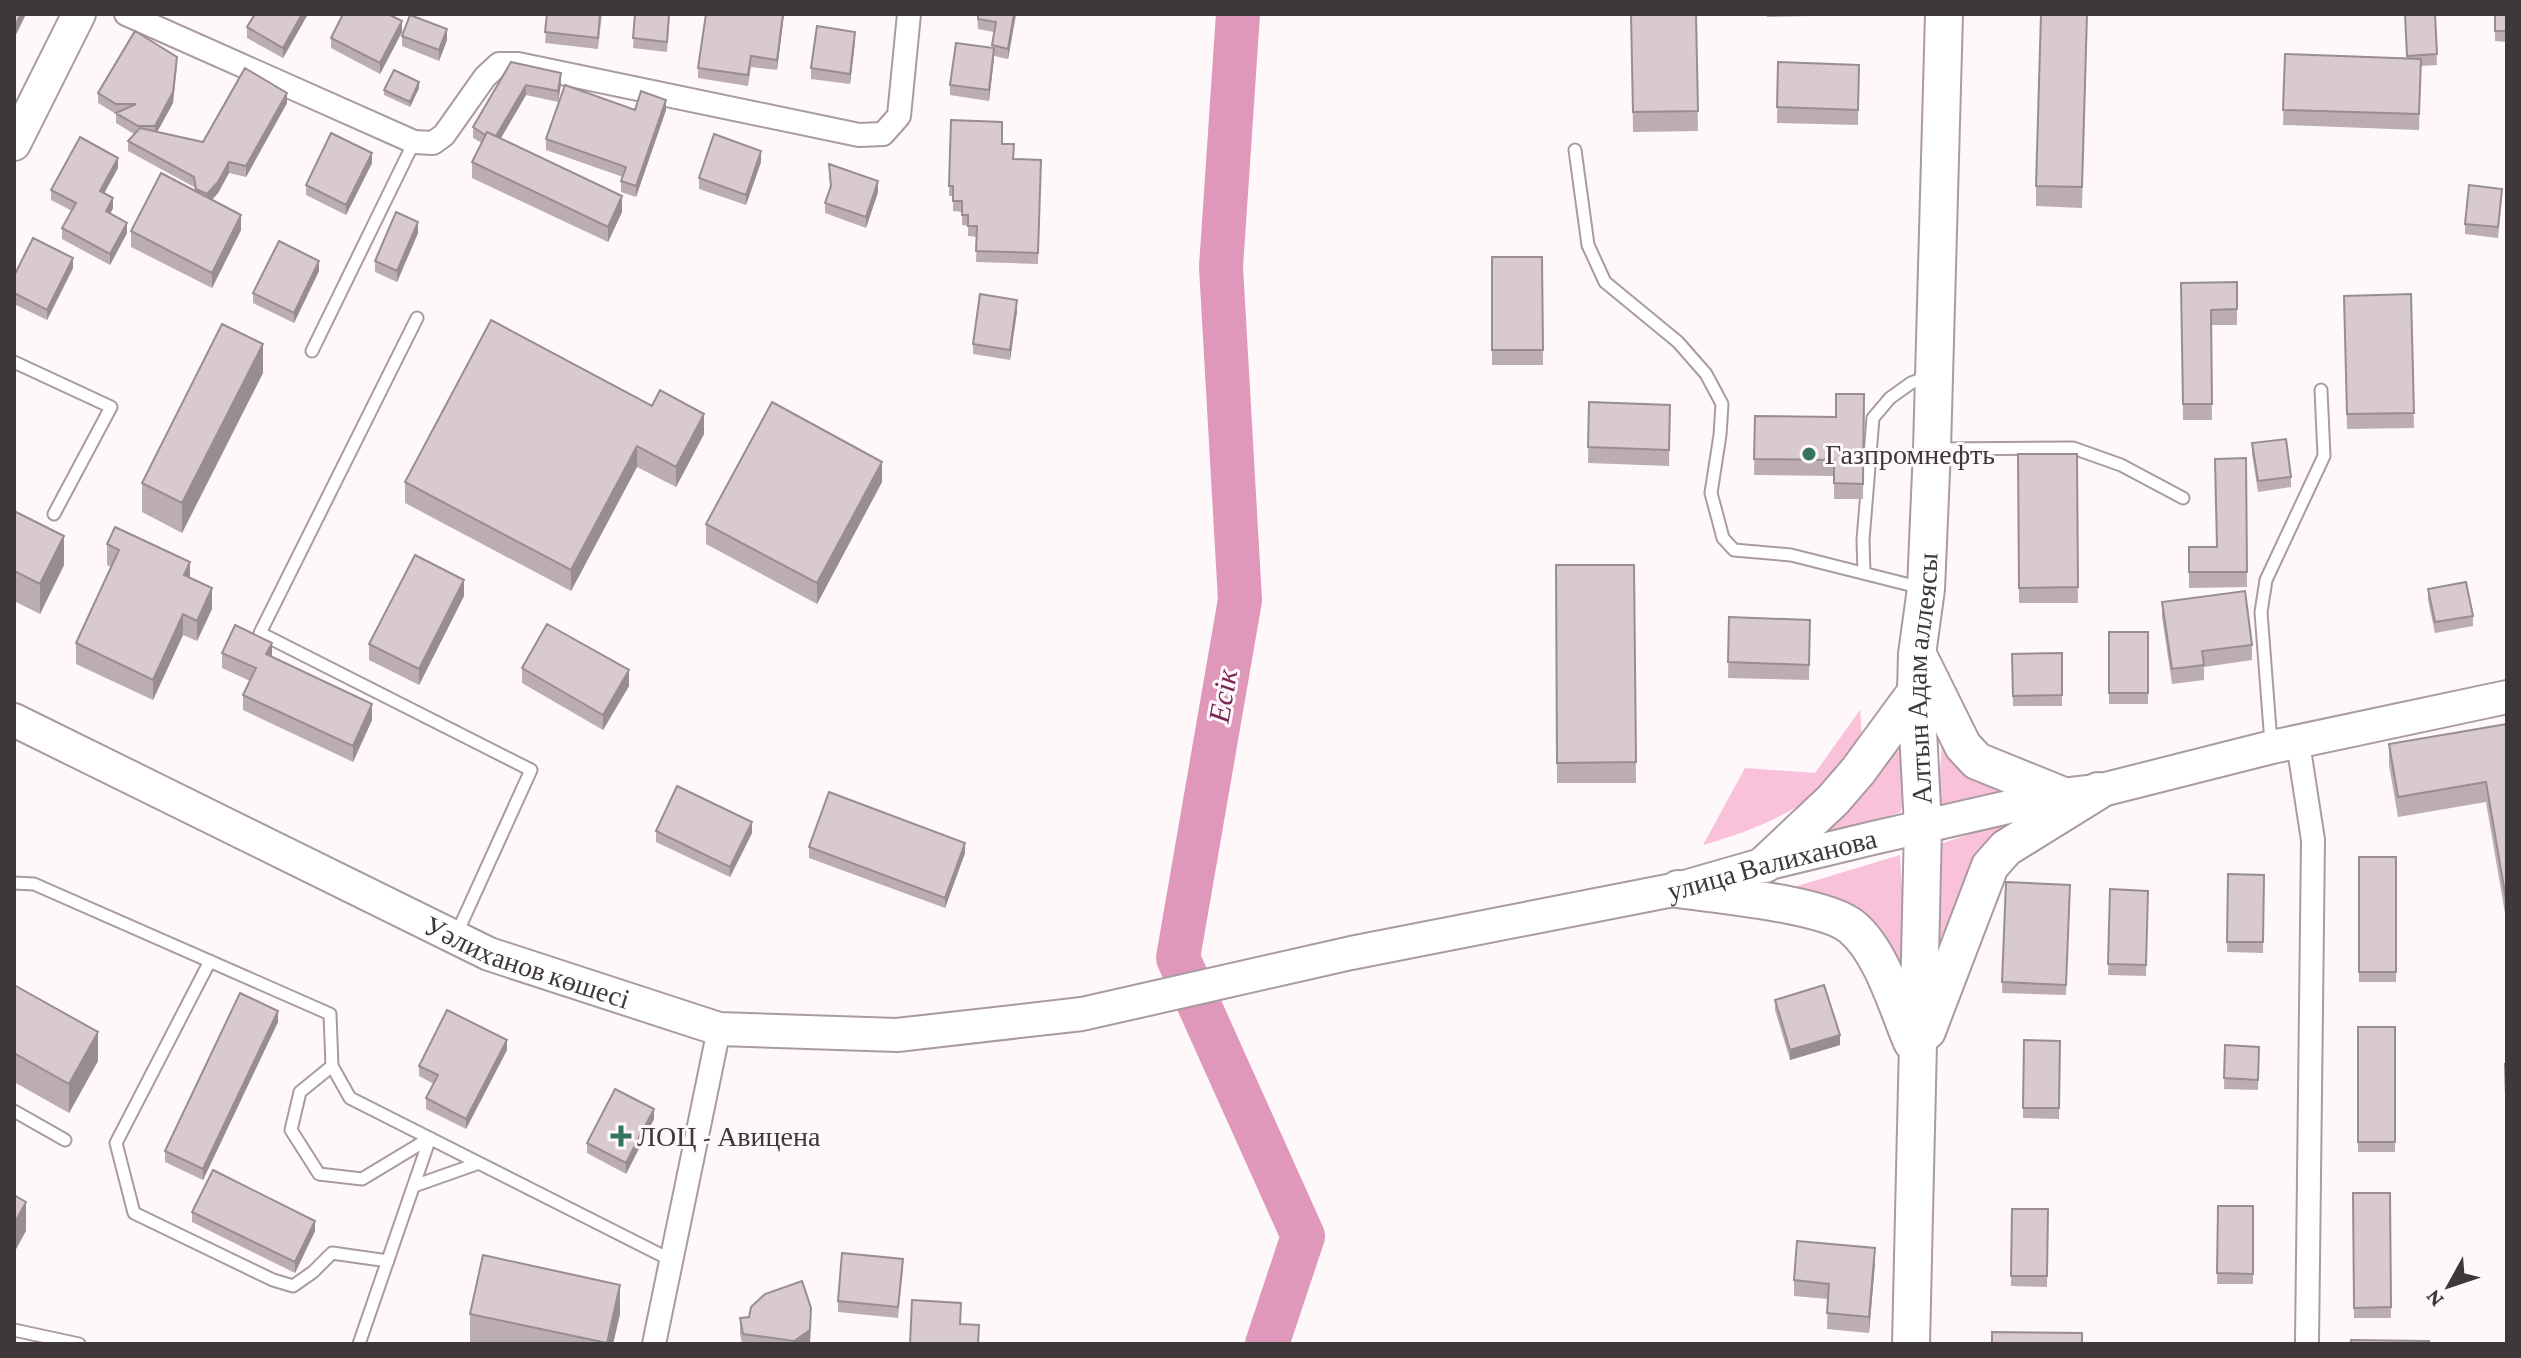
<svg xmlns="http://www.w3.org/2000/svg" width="2521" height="1358" viewBox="0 0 2521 1358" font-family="'Crimson Pro',serif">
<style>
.green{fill:#f9c1da}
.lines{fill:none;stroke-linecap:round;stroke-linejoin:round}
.river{stroke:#df98b9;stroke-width:44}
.lane-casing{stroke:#aa9ba1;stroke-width:15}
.street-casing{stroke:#aa9ba1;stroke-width:26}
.secondary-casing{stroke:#aa9ba1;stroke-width:36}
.primary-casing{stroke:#aa9ba1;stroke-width:40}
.lane{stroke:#fff;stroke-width:11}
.street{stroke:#fff;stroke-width:22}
.secondary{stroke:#fff;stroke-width:32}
.primary{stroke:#fff;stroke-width:36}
.wall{fill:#bbadb3}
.shaded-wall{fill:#988d92}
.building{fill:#d9c9d0;stroke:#988d92;stroke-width:2}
.poi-dot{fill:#35735f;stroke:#fef8fa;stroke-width:3}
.labels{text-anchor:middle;stroke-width:6;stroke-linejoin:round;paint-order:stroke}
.poi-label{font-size:28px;fill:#3e383a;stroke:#fef8fa;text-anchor:start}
.street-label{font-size:28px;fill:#3e383a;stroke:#fef8fa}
.water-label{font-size:30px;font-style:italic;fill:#792754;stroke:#fef8fa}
</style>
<rect width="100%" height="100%" fill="#fef8fa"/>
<path class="green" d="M1860 710 1863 751C1848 765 1834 782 1817 794 1783 818 1743 834 1703 845L1745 768 1815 773Z
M1913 719 1901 812 1784 850 1882 772Z
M1943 723 2023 794 1938 809Z
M2039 811 1958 914 1935 958 1937 845Z
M1900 855 1909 1003 1857 906 1822 895 1777 892Z"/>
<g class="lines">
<path class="river" d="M1238 14 1221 267 1240 600 1178 958 1303 1236 1267 1344"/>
<g class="lane-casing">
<path id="lane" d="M1575 150 1588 245 1605 282 1678 342 1706 374 1722 404 1720 435 1711 493 1723 538 1734 550 1791 555 1922 588
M417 318 260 633 531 770 457 933
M312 351 414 142
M14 362 111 407 54 514
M1937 449 2073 448 2121 465 2183 498
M1864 573 1863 540 1873 418 1890 398 1911 383 1930 376
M2271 743 2261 612 2266 580 2324 456 2321 390
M14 883 34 884 330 1014 332 1066 350 1098 671 1260
M210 961 116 1143 134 1213 273 1280 293 1286 313 1272 332 1253 388 1261
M332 1066 300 1092 291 1130 319 1174 362 1179 430 1138
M14 1111 65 1140
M414 1186 479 1163
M14 1330 79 1344
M359 1344 430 1138"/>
</g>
<g class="street-casing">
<path id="street" d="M126 14 414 142 433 143 444 135 485 77 499 64H518L859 135 883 134 899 116 909 14
M2298 743 2313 840 2307 1344
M654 1344 719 1029"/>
</g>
<g class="secondary-casing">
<g id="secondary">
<path d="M14 144 79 14"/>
<path id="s1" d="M14 720 489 954 719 1029 897 1035 1082 1014 1351 953 1678 889 1765 864 1873 838 2061 795 2098 791 2272 747 2507 697"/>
</g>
</g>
<g class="primary-casing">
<g id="primary">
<path d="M1920 659 1963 746 1977 761 2061 795"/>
<path d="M1765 864 1833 800 1858 771 1916 692"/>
<path d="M1678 889C1718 895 1825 904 1852 927 1882 952 1897 1007 1912 1042"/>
<path d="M1927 1031 1990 866 2006 848 2098 791"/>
<path id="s2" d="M1911 1344 1923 827 1916 692 1917 654 1926 589 1932 449 1944 14"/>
</g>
</g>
<use href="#lane" class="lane"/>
<use href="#street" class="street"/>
<use href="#secondary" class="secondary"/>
<use href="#primary" class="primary"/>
</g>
<path class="wall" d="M255 14H308L283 58 247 38V27Z
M547 14H602L598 49 545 43Z
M635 14H670L667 52 633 48Z
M784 14 777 70 751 67 748 86 698 78V68Z
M977 14H1016L1008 59 994 56 989 101 950 95V85L992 48 994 32 978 29Z
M1631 14H1696L1698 131 1633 132Z
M1767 14H1809V16L1767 17Z
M2087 14 2082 208 2036 206V186Z
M2405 14H2435L2437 65 2421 66 2419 130 2283 125 2285 54 2407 58Z
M2495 14H2507V42L2495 41Z
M402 32 380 74 331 48V38Z
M402 36 447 40 439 61 402 46Z
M855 42 850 84 811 79V68Z
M511 62 561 84 558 102 526 95 501 138 622 212 608 242 472 178V162L482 143 473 138V127Z
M1778 62 1859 65 1858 125 1777 123Z
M177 67 173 103 157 132 203 142 287 103 246 177 229 173 218 193 212 200 241 230 212 288 131 247V231L195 191 194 187 128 151V141L134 134 116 123V114L98 103V93Z
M419 88 410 107 384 95V90Z
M635 110H666L636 197 621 192V181L623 177 546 150V139Z
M951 120 1002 144 1014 159 1041 160 1038 264 976 262 977 237 968 236V226L962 225V212L953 211V196H949Z
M761 162 746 205 699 189V178Z
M372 163 346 215 306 195V185Z
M829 164 878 192 866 228 825 213V203L830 188Z
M118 168 104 193 113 208 110 214 127 233 110 265 62 239V228L72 211 51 200V190Z
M2502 199 2498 238 2465 234V224Z
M418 233 397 282 375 272V261Z
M1492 257H1542L1543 365H1492Z
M73 268 47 320 14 304V276Z
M319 271 294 323 253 303V293Z
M2237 282V325H2211L2212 420H2183L2181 283Z
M2411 294 2414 428 2347 429 2344 296Z
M1017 311 1010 360 973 354V344Z
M263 373 182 533 142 512V483Z
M1864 394 1863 499H1834V476L1754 475 1755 416 1836 417Z
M1589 402 1670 405 1669 466 1588 463Z
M704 434 676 487 637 467 571 591 405 503V482Z
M2252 443 2291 477V487L2258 492 2252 454Z
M2018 454H2077L2078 603H2019Z
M2246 458 2247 587 2189 588V547H2216Z
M882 482 817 604 706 544V524Z
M14 511 64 565 40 614 14 601Z
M107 544 190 578 212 609 197 641 183 635 153 700 76 664V643L111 567 107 565Z
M1556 565H1634L1636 783H1557Z
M2428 589 2473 616V626L2435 633 2428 600Z
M464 596 419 685 369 660V644Z
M2162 602 2252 645V660L2204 667V680L2172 684 2162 617Z
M1729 617 1810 620 1809 680 1728 678Z
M2109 632H2148V704H2109Z
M222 653 272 657 372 720 353 762 243 710V695L250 681 222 668Z
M2062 653V706H2013L2012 654Z
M522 668 629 686 603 730 522 683Z
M2507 724V925L2486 802 2398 817 2389 765V744Z
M656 831 752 833 730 877 656 842Z
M809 847 965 853 945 908 809 858Z
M2359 857H2396V982H2359Z
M2228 874 2264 875 2263 953 2227 952Z
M2006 882 2070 885 2066 995 2002 993Z
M2110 889 2148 891 2146 976 2108 975Z
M14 985 98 1061 69 1113 14 1082Z
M1775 1000 1840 1045 1790 1060 1775 1010Z
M278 1022 203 1180 165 1162V1151Z
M2358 1027H2395V1152H2358Z
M2024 1040 2060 1041 2059 1119 2023 1118Z
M2225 1045 2259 1047 2258 1090 2224 1089Z
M507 1050 466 1129 426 1109V1098L434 1084 419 1076V1066Z
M654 1119 626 1174 587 1153V1143Z
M2353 1193H2390L2391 1318H2354Z
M2218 1206H2253V1284H2217Z
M2012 1209H2048L2047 1287 2011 1286Z
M192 1212 315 1231 295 1273 192 1222Z
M1875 1263 1869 1333 1827 1329 1828 1299 1794 1296V1280Z
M903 1269 898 1318 838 1312V1301Z
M470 1314H620L613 1344H475L470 1343Z
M740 1318 811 1324 810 1344H742L740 1334Z"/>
<path class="shaded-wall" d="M21 14H26L14 39V28Z
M302 14H308L283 58V48Z
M783 14H784L777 70V60Z
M1014 14H1016L1008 59V49Z
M402 21V32L380 74V63Z
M447 29V40L439 61V50Z
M855 32V42L850 84V74Z
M994 48V59L989 101V90Z
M177 57 173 103 155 136V126Z
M561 73V84L558 102V91Z
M419 82V88L410 107V102Z
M526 85V95L494 150V140Z
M287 93V103L246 177V166Z
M666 100V110L636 197V186Z
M761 151V162L746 205V195Z
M372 153V163L346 215V205Z
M118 158V168L100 201V191Z
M229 162V173L218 193 207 205V194Z
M878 181V192L866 228V217Z
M622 196V212L608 242V227Z
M113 198V208L106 222V211Z
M241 215V230L212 288V273Z
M418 222V233L397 282V271Z
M127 223V233L110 265V254Z
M73 258V268L47 320V310Z
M319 261V271L294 323V313Z
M1017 300V311L1010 360V350Z
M263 344V373L182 533V503Z
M704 414V434L676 487V467Z
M637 446V467L571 591V570Z
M882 462V482L817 604V583Z
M64 536V565L40 614V584Z
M190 562V582L184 575Z
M464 580V596L419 685V669Z
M212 588V609L197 641V621Z
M183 614V635L153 700V680Z
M272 643V658L266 654Z
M629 670V686L603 730V715Z
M372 704V720L353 762V746Z
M752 822V833L730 877V867Z
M965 843V853L945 908V898Z
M278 1011V1022L203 1180V1169Z
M98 1032V1061L69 1113V1084Z
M1840 1035V1045L1790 1060V1050Z
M507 1040V1050L466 1129V1119Z
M654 1109V1119L626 1174V1163Z
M26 1202V1231L14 1253V1224Z
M315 1221V1231L295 1273V1262Z
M1875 1248V1263L1869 1333V1317Z
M620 1285V1314L613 1344H607Z
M811 1308 810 1344H794V1341Z"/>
<path class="building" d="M14 14H21L14 28Z
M255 14H302L283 48 247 27Z
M343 14H388L402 21 380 63 331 38Z
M547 14H600L598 38 545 32Z
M635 14H669L667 42 633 38Z
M706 14H783L777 60 751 56 748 75 698 68Z
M978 14H1014L1008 49 992 45 996 22 978 19Z
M1631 14H1696L1698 111 1633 112Z
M2041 14H2087L2082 187 2036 186Z
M2405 14H2435L2437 54 2407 56Z
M2495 14H2507V31H2495Z
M410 15 447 29 439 50 402 36Z
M817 26 855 32 850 74 811 68Z
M135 31 177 57 173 92 155 126H138L116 113 136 104H116L98 93Z
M956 43 994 48 989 90 950 85Z
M2285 54 2421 59 2419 114 2283 110Z
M511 62 561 73 558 91 526 85 496 136 487 132 485 135 473 127Z
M1778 62 1859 65 1858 110 1777 107Z
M245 68 287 93 246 166 229 162 218 182 207 194 196 189 194 177 128 141 140 128 203 142Z
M394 70 419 82 410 102 384 90Z
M565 85 635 110 641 91 666 100 636 186 621 181 626 167 546 139Z
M951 120 1002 122V144H1014L1013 159 1041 160 1038 253 976 251 977 226H968V215H962V201H953V186H949Z
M487 132 622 196 608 227 472 162Z
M331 133 372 153 346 205 306 185Z
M714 134 761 151 746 195 699 178Z
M80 137 118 158 100 191 113 198 106 211 127 223 110 254 62 228 76 203 51 190Z
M829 164 878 181 866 217 825 203 831 186Z
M161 173 241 215 212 273 131 231Z
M2469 185 2502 189 2498 227 2465 224Z
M396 212 418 222 397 271 375 261Z
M33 238 73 258 47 310 14 293V276Z
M279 241 319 261 294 313 253 293Z
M1492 257H1542L1543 350H1492Z
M2237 282V309L2211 310 2212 404H2183L2181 283Z
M980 294 1017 300 1010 350 973 344Z
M2411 294 2414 413 2347 414 2344 296Z
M491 320 652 406 660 390 704 414 676 467 637 446 571 570 405 482Z
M222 324 263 344 182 503 142 483Z
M1836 394H1864L1863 484 1834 483V460L1754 459 1755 416 1836 417Z
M772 402 882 462 817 583 706 524Z
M1589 402 1670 405 1669 450 1588 447Z
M2286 439 2291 477 2258 481 2252 443Z
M2018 454H2077L2078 587 2019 588Z
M2246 458 2247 572H2189V547H2217L2215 459Z
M14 511 64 536 40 584 14 571Z
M115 527 190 562 184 575 212 588 197 621 183 614 153 680 76 643 119 550 107 544Z
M415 555 464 580 419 669 369 644Z
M1556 565H1634L1636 762 1557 763Z
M2466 582 2473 616 2435 622 2428 589Z
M2245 591 2252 645 2202 651 2204 665 2172 669 2162 602Z
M1729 617 1810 620 1809 665 1728 662Z
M547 624 629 670 603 715 522 668Z
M235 625 272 643 266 654 372 704 353 746 243 695 256 668 222 653Z
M2109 632H2148V693H2109Z
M2062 653V695L2013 696 2012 654Z
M2507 724V905L2486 782 2398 797 2389 744Z
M677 786 752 822 730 867 656 831Z
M829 792 965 843 945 898 809 847Z
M2359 857H2396V972H2359Z
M2228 874 2264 875 2263 942H2227Z
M2006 882 2070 885 2066 985 2002 982Z
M2110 889 2148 891 2146 965 2108 964Z
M14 985 98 1032 69 1084 14 1053Z
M1824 985 1840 1035 1790 1050 1775 1000Z
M240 993 278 1011 203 1169 165 1151Z
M447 1010 507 1040 466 1119 426 1098 438 1075 419 1066Z
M2358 1027H2395V1142H2358Z
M2024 1040 2060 1041 2059 1108H2023Z
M2225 1045 2259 1047 2258 1080 2224 1078Z
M2505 1064H2507V1127Z
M615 1089 654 1109 626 1163 587 1143Z
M213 1170 315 1221 295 1262 192 1212Z
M2353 1193H2390L2391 1307 2354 1308Z
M14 1195 26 1202 14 1224Z
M2218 1206H2253V1274L2217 1273Z
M2012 1209H2048L2047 1276H2011Z
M1797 1241 1875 1248 1869 1317 1827 1313 1829 1284 1794 1280Z
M842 1253 903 1259 898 1307 838 1301Z
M483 1255 620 1285 607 1343 470 1314Z
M802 1281 811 1308 810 1330 794 1341 743 1334 740 1318 749 1317 751 1307 765 1294Z
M912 1300 961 1303 960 1324 979 1325 978 1344H910Z
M1992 1332 2082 1333V1344H1992Z
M2351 1340 2429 1341V1344H2351Z"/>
<g class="poi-dot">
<circle cx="1809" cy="454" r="8"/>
<path d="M617 1124h8v8h8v8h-8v8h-8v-8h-8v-8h8z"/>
</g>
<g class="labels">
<g class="poi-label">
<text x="1825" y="464">Газпромнефть</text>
<text x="637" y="1146">ЛОЦ - Авицена</text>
</g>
<g class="street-label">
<text dy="10" stroke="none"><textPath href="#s2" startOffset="666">Алтын Адам аллеясы</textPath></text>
<text dy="10" stroke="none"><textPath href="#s1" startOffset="1842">улица Валиханова</textPath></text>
<text dy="10" stroke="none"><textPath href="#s1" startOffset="568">Уәлиханов көшесі</textPath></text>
</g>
<g class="water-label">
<text transform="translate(1223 696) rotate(-80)" y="10">Есік</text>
</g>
</g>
<rect width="2521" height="1358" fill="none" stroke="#3e383a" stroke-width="32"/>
<g transform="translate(2449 1286) rotate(230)" stroke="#fef8fa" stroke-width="6" paint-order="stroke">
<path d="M0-6L14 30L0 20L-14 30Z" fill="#3e383a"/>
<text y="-12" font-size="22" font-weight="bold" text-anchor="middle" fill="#3e383a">N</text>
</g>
</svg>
